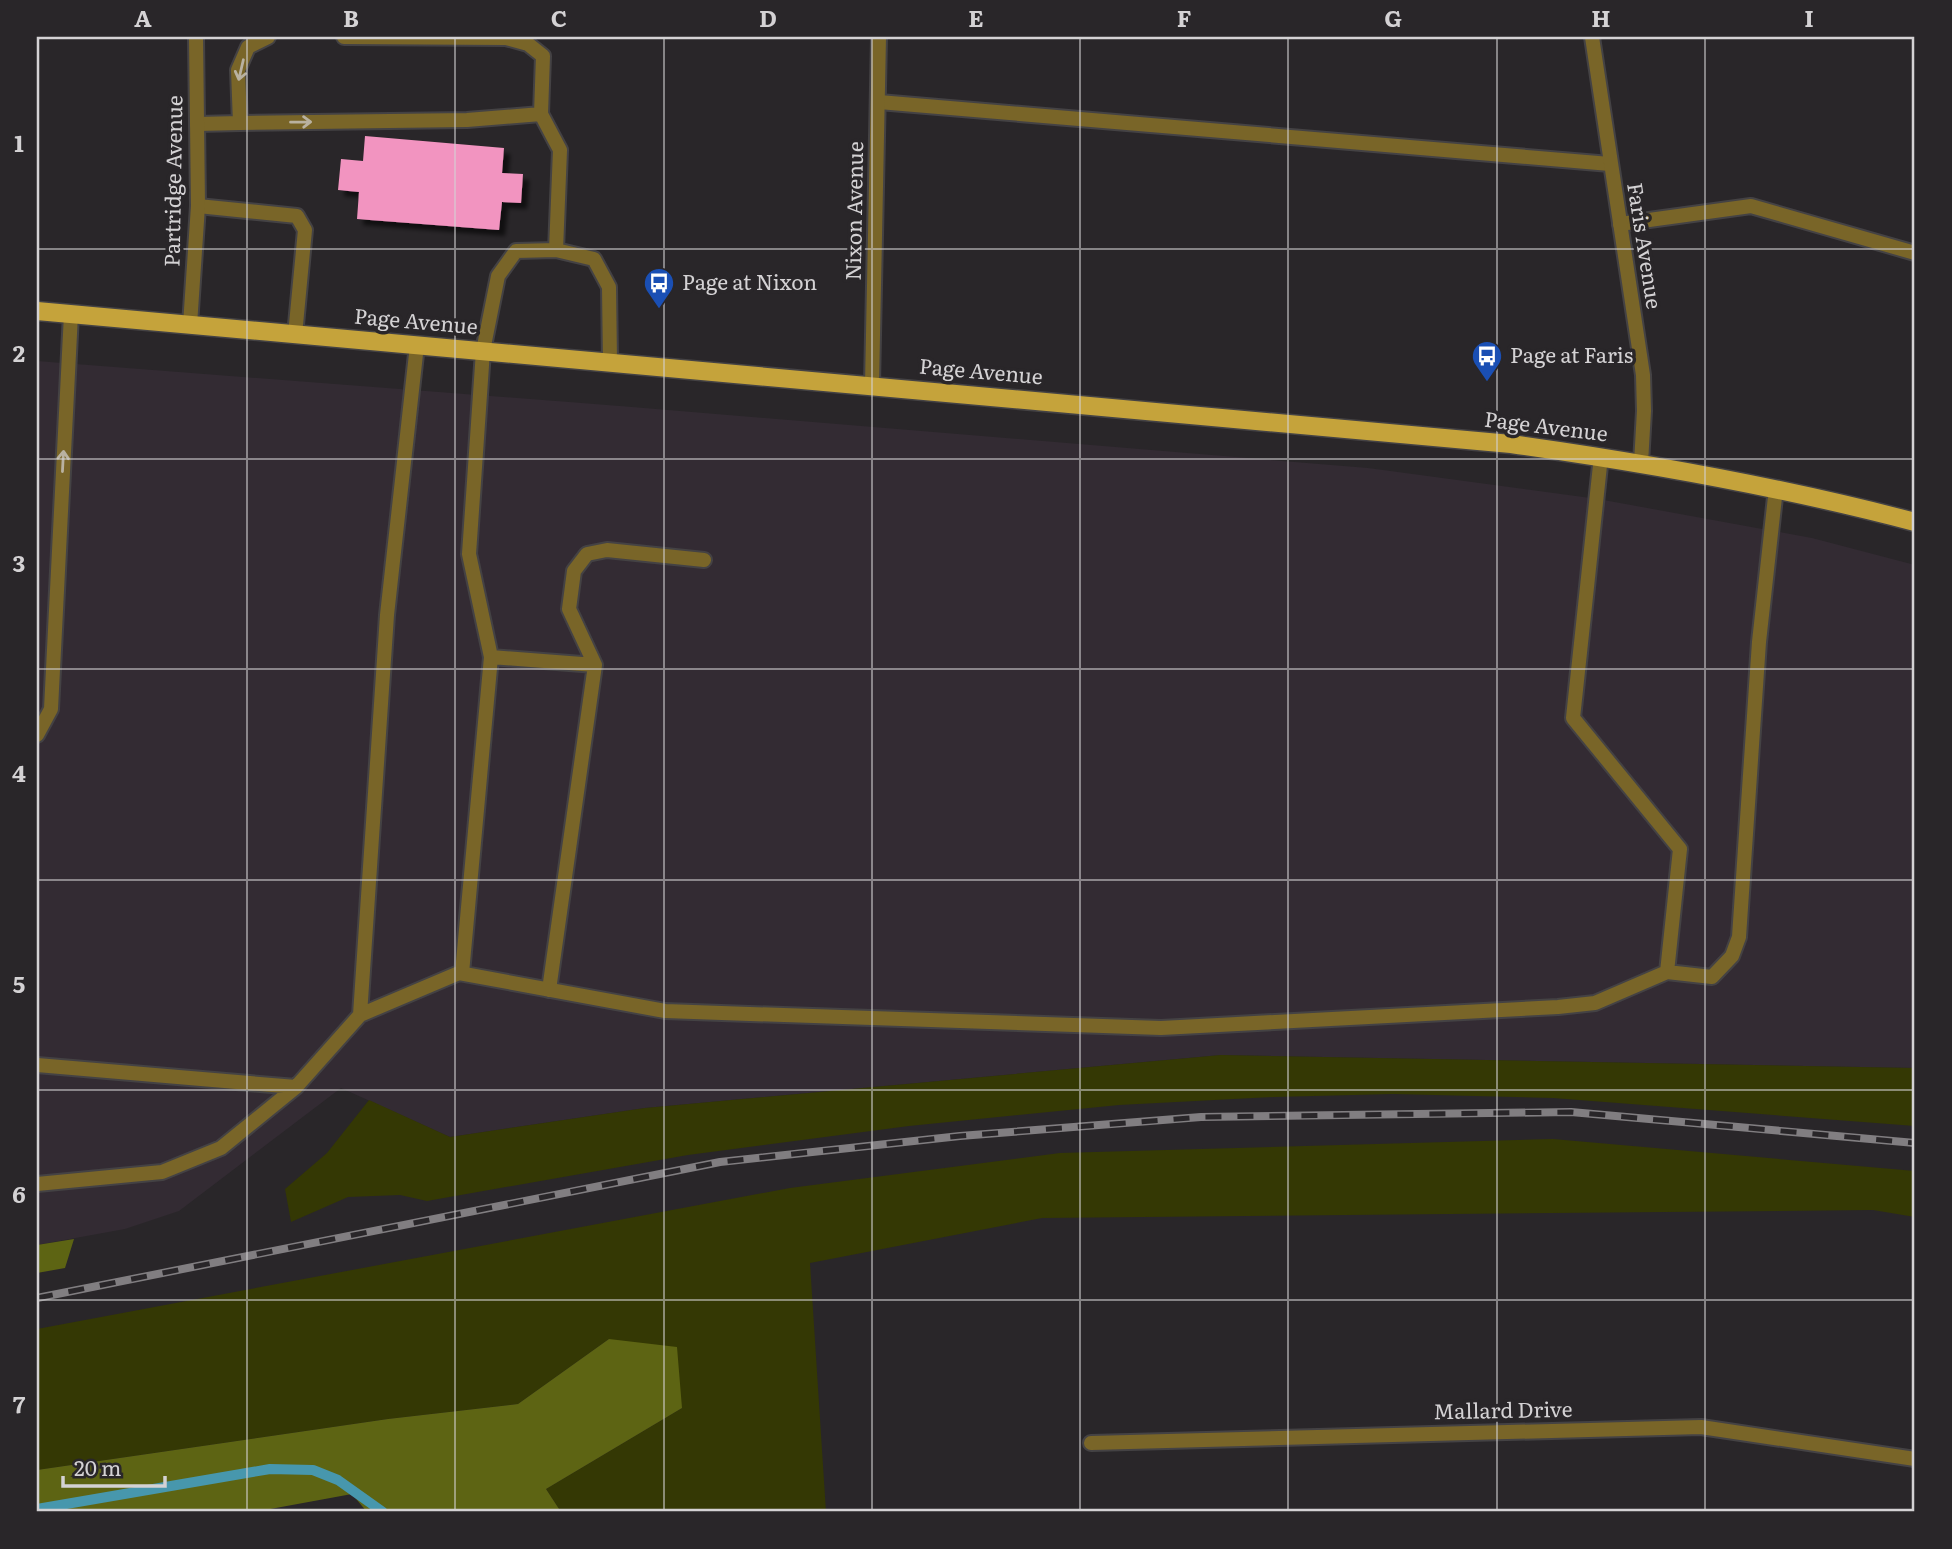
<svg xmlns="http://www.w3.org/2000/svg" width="1952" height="1549" viewBox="0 0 1952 1549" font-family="Literata,serif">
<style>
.built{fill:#332b33}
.green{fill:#343804}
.forest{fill:#5d6413}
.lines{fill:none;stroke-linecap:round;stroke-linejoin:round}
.stream{stroke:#4797ad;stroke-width:10}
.building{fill:#f294c0;filter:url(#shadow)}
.service-casing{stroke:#444244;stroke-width:18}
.minor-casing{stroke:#444244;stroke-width:18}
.primary-casing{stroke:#444244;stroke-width:21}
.service{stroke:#796528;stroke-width:14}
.minor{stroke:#796528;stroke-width:14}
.primary{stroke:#c5a33b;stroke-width:18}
.rail-casing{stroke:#817e81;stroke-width:8}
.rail{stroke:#292629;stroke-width:5;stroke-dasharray:16;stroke-linecap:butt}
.oneway{stroke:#b9b1a0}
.grid{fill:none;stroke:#d4d2d4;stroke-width:2;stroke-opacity:0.55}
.labels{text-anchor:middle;stroke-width:7;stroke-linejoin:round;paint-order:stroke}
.street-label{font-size:21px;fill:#d4d2d4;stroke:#292629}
.poi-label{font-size:21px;fill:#d4d2d4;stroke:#292629;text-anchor:start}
.neatline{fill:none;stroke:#d4d2d4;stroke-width:2.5}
.grid-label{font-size:23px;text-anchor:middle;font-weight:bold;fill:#d4d2d4}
</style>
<defs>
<filter id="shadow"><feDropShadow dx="6" dy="6" stdDeviation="2" flood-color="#0009"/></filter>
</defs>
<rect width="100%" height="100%" fill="#292629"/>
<path class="built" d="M37 361 620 406 1368 468 1598 499 1812 538 1915 565V1068L1221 1055 645 1108 450 1137 341 1088 179 1211 125 1229 37 1245Z"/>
<path class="green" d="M1221 1055 1915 1068V1126L1553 1098 1393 1094 1274 1097 1119 1105 909 1126 688 1155 427 1201 400 1195 348 1197 291 1222 285 1189 327 1153 369 1100 450 1137 645 1108Z
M1553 1139 1915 1171V1217L1873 1210 1042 1218 810 1263 826 1512H561L546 1489 682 1408 609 1339 518 1404 388 1419 37 1470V1329L790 1188 1060 1153Z"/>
<path class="forest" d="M74 1239 65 1268 37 1273V1245Z
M609 1339 677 1347 682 1408 546 1489 561 1512H367L352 1494 254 1512H37V1470L388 1419 518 1404Z"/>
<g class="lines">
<path class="stream" d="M37 1509 270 1469 313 1470 338 1480 383 1512"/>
</g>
<path class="building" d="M365 136 504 148 502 173 523 174 521 203 502 202 499 230 357 219 359 192 338 190 341 159 363 161Z"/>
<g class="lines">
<g class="service-casing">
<path id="service" d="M268 37 248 47 238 70 240 123 467 120 541 114
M344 37 506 38 528 44 543 56 541 114 560 150 556 250
M879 102 1610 164
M197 124 240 123
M198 206 297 216 305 230 295 335
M1620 224 1751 206 1915 253
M1601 456 1573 718 1680 849 1667 972
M491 657 595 665
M37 735 51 709 71 314
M462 973 491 657 469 554 483 351 498 276 516 251 556 250 594 259 609 287 610 362
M549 990 595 665 569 609 574 571 587 554 607 550 704 560
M360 1015 387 615 417 345
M37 1065 296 1087
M37 1184 162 1172 221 1148 296 1087 360 1015 459 973 665 1011 1161 1028 1558 1007 1595 1003 1667 972 1712 977 1732 956 1739 937 1759 642 1776 488"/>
</g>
<g class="minor-casing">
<path id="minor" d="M1592 37 1643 375 1644 411 1641 463
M190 325 198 206 196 37
M872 385 879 37
M1091 1443 1701 1427 1915 1459"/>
</g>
<g class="primary-casing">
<path id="primary" d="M37 311 1511 444C1648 463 1782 487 1915 522"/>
</g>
<use href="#service" class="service"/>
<use href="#minor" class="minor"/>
<use href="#primary" class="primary"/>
<g class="rail-casing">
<path id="rail" d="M37 1298 720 1162 960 1136 1201 1117 1571 1112 1915 1143"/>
</g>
<use href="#rail" class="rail"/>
</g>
<defs><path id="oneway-shaft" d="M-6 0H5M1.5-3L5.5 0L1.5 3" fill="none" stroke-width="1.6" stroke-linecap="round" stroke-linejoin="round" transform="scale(1.75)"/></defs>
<g class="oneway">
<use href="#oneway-shaft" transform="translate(241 70) rotate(103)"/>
<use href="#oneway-shaft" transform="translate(301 122) rotate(-1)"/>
<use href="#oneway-shaft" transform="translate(63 461) rotate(-87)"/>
</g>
<path class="grid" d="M247 37V1512M455 37V1512M664 37V1512M872 37V1512M1080 37V1512M1288 37V1512M1497 37V1512M1705 37V1512M37 249H1915M37 459H1915M37 669H1915M37 880H1915M37 1090H1915M37 1300H1915"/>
<defs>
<g id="bus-pin" transform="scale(1.575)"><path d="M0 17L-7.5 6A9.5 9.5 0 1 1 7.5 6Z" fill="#1a4fb4" stroke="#292629"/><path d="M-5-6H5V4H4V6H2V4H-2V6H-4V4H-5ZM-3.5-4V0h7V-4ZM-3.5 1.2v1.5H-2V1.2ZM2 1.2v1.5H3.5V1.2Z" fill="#fff"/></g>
</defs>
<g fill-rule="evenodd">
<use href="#bus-pin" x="659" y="283"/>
<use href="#bus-pin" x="1487" y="356"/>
</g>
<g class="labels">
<g class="street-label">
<text transform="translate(174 181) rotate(-89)" y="7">Partridge Avenue</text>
<text transform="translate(855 211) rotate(-89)" y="7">Nixon Avenue</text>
<text transform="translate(1644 246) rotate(81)" y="7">Faris Avenue</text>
<text transform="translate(416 322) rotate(5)" y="7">Page Avenue</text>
<text transform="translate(981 372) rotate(5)" y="7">Page Avenue</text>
<text transform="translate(1546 427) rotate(7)" y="7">Page Avenue</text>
<text transform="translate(1503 1411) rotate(-1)" y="7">Mallard Drive</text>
</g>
<g class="poi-label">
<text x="682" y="290">Page at Nixon</text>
<text x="1510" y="363">Page at Faris</text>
</g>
</g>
<rect width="1952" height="1549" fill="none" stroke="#292629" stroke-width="77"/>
<path d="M63 1476v10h102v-10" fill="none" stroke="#d4d2d4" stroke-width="3.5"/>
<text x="74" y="1476" font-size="21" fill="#d4d2d4" stroke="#292629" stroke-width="5" paint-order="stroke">20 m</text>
<rect x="38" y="38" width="1875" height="1472" class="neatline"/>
<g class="grid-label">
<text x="143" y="27">A</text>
<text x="351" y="27">B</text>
<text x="559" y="27">C</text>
<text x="768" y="27">D</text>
<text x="976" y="27">E</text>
<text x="1184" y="27">F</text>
<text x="1393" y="27">G</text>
<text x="1601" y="27">H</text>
<text x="1809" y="27">I</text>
<text x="19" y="152">1</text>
<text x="19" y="362">2</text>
<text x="19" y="572">3</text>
<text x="19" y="782">4</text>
<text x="19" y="993">5</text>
<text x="19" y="1203">6</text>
<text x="19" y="1413">7</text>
</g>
</svg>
